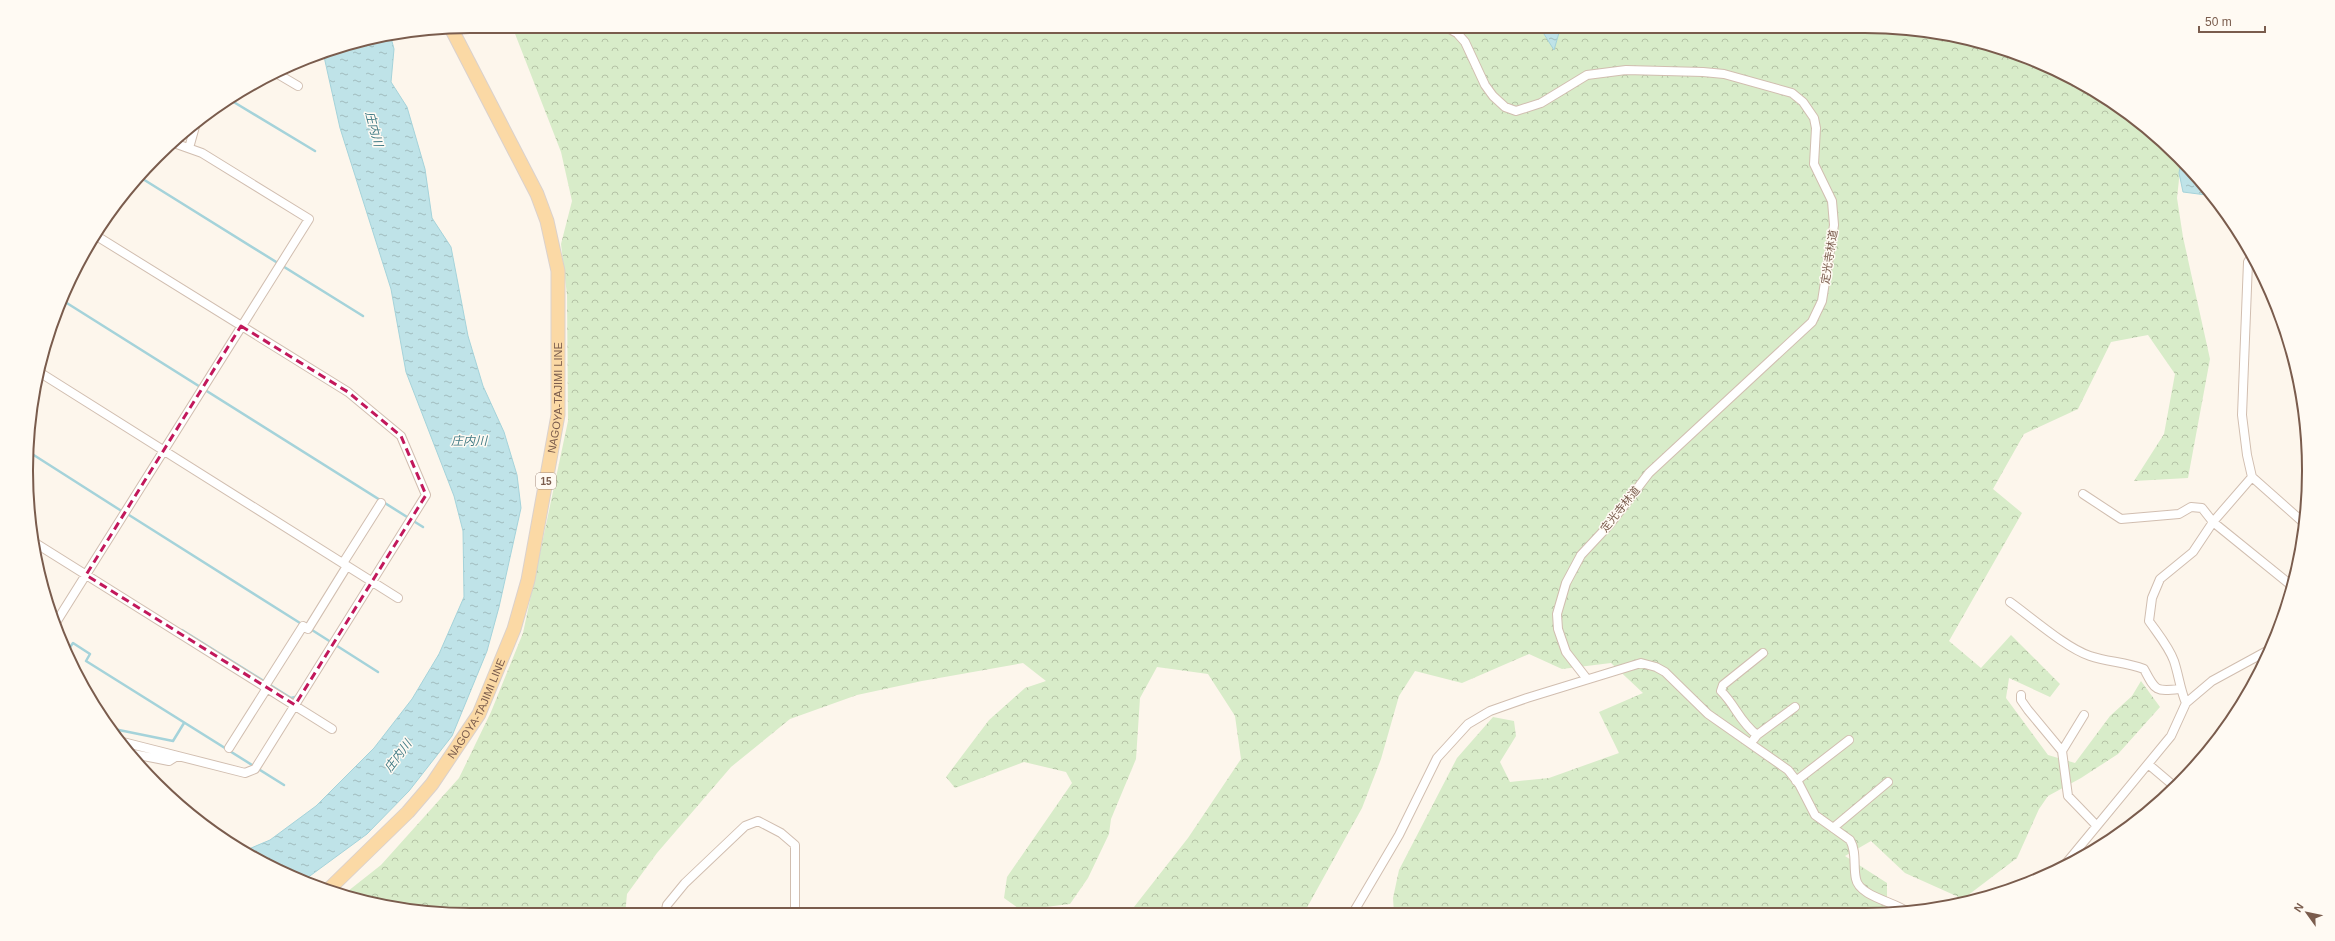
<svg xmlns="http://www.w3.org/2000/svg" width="2335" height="941" viewBox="0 0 2335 941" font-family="Arial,'Noto Sans JP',sans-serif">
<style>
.forest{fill:url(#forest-crowns)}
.water{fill:url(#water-ripples);stroke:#a5d3da}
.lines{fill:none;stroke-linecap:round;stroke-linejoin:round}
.stream{stroke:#a5d3da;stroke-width:2.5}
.minor-casing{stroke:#d1beb0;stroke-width:10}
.primary-casing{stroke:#dad1cd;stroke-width:15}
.minor{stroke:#fff;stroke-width:8}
.primary{stroke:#fbd9a5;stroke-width:13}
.marked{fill:none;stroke:#c2185b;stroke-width:3;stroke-dasharray:8 5;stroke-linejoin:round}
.labels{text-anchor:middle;stroke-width:3;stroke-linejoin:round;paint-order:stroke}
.shield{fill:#fffaf3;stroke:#a28b7f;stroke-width:1}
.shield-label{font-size:10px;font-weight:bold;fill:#7a5c4d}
.street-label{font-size:11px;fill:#7a5c4d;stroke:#fffaf3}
.water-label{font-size:12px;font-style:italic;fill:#437c86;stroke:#fffaf3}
.rim{fill:none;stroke:#7a5c4d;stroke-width:2}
</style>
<defs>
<pattern id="forest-crowns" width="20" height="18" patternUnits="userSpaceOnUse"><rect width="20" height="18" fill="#d8ecc9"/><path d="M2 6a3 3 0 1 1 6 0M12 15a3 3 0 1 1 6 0" fill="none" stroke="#b4c2a5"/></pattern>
<pattern id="water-ripples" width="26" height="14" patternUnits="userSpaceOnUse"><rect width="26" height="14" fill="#bfe3e8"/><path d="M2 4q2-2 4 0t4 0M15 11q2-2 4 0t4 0" fill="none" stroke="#a0bbbe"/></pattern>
</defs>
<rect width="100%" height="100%" fill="#fdf6ec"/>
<path class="forest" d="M512 26H1864L1923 30 2007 50 2087 85 2157 136 2181 161 2177 198 2183 237 2210 359 2188 478 2134 481 2164 434 2175 374 2148 335 2111 342 2078 409 2024 434 1993 489 2022 513 1949 641 1981 668 2011 635 2060 684 2050 697 2009 678 2006 698 2048 755 2075 763 2110 716 2132 696 2141 681 2160 707 2118 754 2081 778 2048 796 2039 809 2017 858 1963 899 1905 873 1871 841 1845 856 1887 883V911L1394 913 1393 898 1399 870 1457 758 1493 717 1514 721 1516 736 1500 762 1510 782 1549 778 1619 753 1599 712 1643 693 1611 663 1562 669 1529 654 1462 683 1415 671 1399 696 1381 759 1362 808 1304 913H1126L1134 907 1188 838 1241 759 1235 716 1208 674 1157 667 1140 698 1136 759 1111 819 1109 834 1088 878 1070 904 1021 910 1004 898 1007 877 1072 783 1066 772 1024 762 955 788 946 777 989 720 1025 688 1046 681 1023 663 922 681 857 695 790 719 731 767 657 853 627 894 625 915H471L412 911 343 895 381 865 459 778 491 712 523 633 568 421 567 295 561 244 572 201 561 152Z"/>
<path class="water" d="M1539 26H1561L1554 50Z
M390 34 394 49 391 82 407 107 425 169 432 218 451 247 468 336 483 386 504 432 517 475 521 508 499 607 487 651 452 736 409 791 367 834 303 881 274 869 244 851 270 840 316 806 374 748 412 699 439 654 464 597 463 531 454 496 406 372 391 289 340 128 323 52Z
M2181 162 2214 196 2183 192 2179 173Z"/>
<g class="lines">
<path class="stream" d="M232 101 315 151
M138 176 363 316
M62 300 423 527
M29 452 120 510
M129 515 300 623
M182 630 291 698 295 697
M312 630 378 672
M63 647 68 650 73 643 90 654 86 661 284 785
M109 728 173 741 184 723"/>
<g class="minor-casing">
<path id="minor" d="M1444 26 1457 33 1465 42 1485 85 1493 96 1505 107 1516 111 1541 103 1587 75 1626 70 1703 72 1724 74 1792 93 1803 102 1814 118 1816 128 1814 164 1832 201 1834 225 1822 301 1812 322 1649 473 1610 524 1581 555 1566 583 1557 614 1558 629 1566 652 1587 679
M276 73 298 86
M189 148 196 123
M95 235 348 392 401 436 426 495 255 769 245 773 119 741
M2252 256 2248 262 2242 415 2247 455 2252 477 2305 524
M39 372 398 598
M2083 494 2121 519 2179 514 2191 507 2202 508 2213 522 2292 586
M32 541 332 729
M343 563 381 503
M2010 602C2031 617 2066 648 2090 656 2108 662 2126 662 2144 669 2155 690 2155 692 2179 689
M55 624 309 219 202 153 171 142
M265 686 303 626 308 629 347 566
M2021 695V700L2028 710 2062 751 2068 796 2096 825
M2186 703C2180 689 2179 676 2174 661 2169 647 2158 634 2149 621L2152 598 2160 579 2193 552 2213 522 2252 477
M1757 735C1739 721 1736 706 1721 691L1723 685 1763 653
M1754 739 1757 735 1795 707
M229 748 267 688
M2062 751 2084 715
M128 753 169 761 177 756
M2148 764 2174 786
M1796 781 1849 740
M1833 828 1888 782
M2063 867 2171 736 2186 703 2212 681 2267 651
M1353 913 1399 835 1437 758 1468 724 1490 711 1527 698 1641 663 1656 667 1665 672 1708 714 1788 770 1799 784 1815 815 1850 840C1857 852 1853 866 1856 879 1859 896 1894 902 1906 911
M665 914 667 905 685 883 745 826 758 821 781 833 795 845V914"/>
</g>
<g class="primary-casing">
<g id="primary">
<path id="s1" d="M327 891 408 812 432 784 479 714 514 629 528 580 558 415V271L547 221 537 194 451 28"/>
</g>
</g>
<use href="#minor" class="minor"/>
<use href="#primary" class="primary"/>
</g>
<path class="marked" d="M241 326 348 392 401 436 426 495 295 705 86 575Z"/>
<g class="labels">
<rect class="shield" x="536" y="473" width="20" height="16" rx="3"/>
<g class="shield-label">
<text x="546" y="485">15</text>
</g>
<g class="street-label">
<text transform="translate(1829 257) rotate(-81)" y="4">定光寺林道</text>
<text dy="4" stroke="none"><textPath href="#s1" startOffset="562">NAGOYA-TAJIMI LINE</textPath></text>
<text transform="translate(1620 509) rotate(-51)" y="4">定光寺林道</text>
<text dy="4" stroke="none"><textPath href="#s1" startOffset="238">NAGOYA-TAJIMI LINE</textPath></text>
</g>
<g class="water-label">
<text transform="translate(374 129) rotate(75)" y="4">庄内川</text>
<text x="469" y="445">庄内川</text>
<text transform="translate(398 756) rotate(-53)" y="4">庄内川</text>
</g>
</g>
<path d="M0 0H2335V941H0ZM470 33H1865A437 437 0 0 1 2302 470V471A437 437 0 0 1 1865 908H470A437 437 0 0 1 33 471V470A437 437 0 0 1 470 33Z" fill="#fffaf3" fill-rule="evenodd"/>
<path class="rim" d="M470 33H1865A437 437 0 0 1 2302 470V471A437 437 0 0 1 1865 908H470A437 437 0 0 1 33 471V470A437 437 0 0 1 470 33Z"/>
<g transform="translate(2307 913) rotate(303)" stroke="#fffaf3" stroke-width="3" paint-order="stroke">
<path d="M0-3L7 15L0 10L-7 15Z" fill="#7a5c4d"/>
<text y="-6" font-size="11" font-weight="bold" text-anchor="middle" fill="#7a5c4d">N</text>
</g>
<path d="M2199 26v6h66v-6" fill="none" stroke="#7a5c4d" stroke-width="2"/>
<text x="2205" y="26" font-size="12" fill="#7a5c4d" stroke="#fffaf3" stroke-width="3" paint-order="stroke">50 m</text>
</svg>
